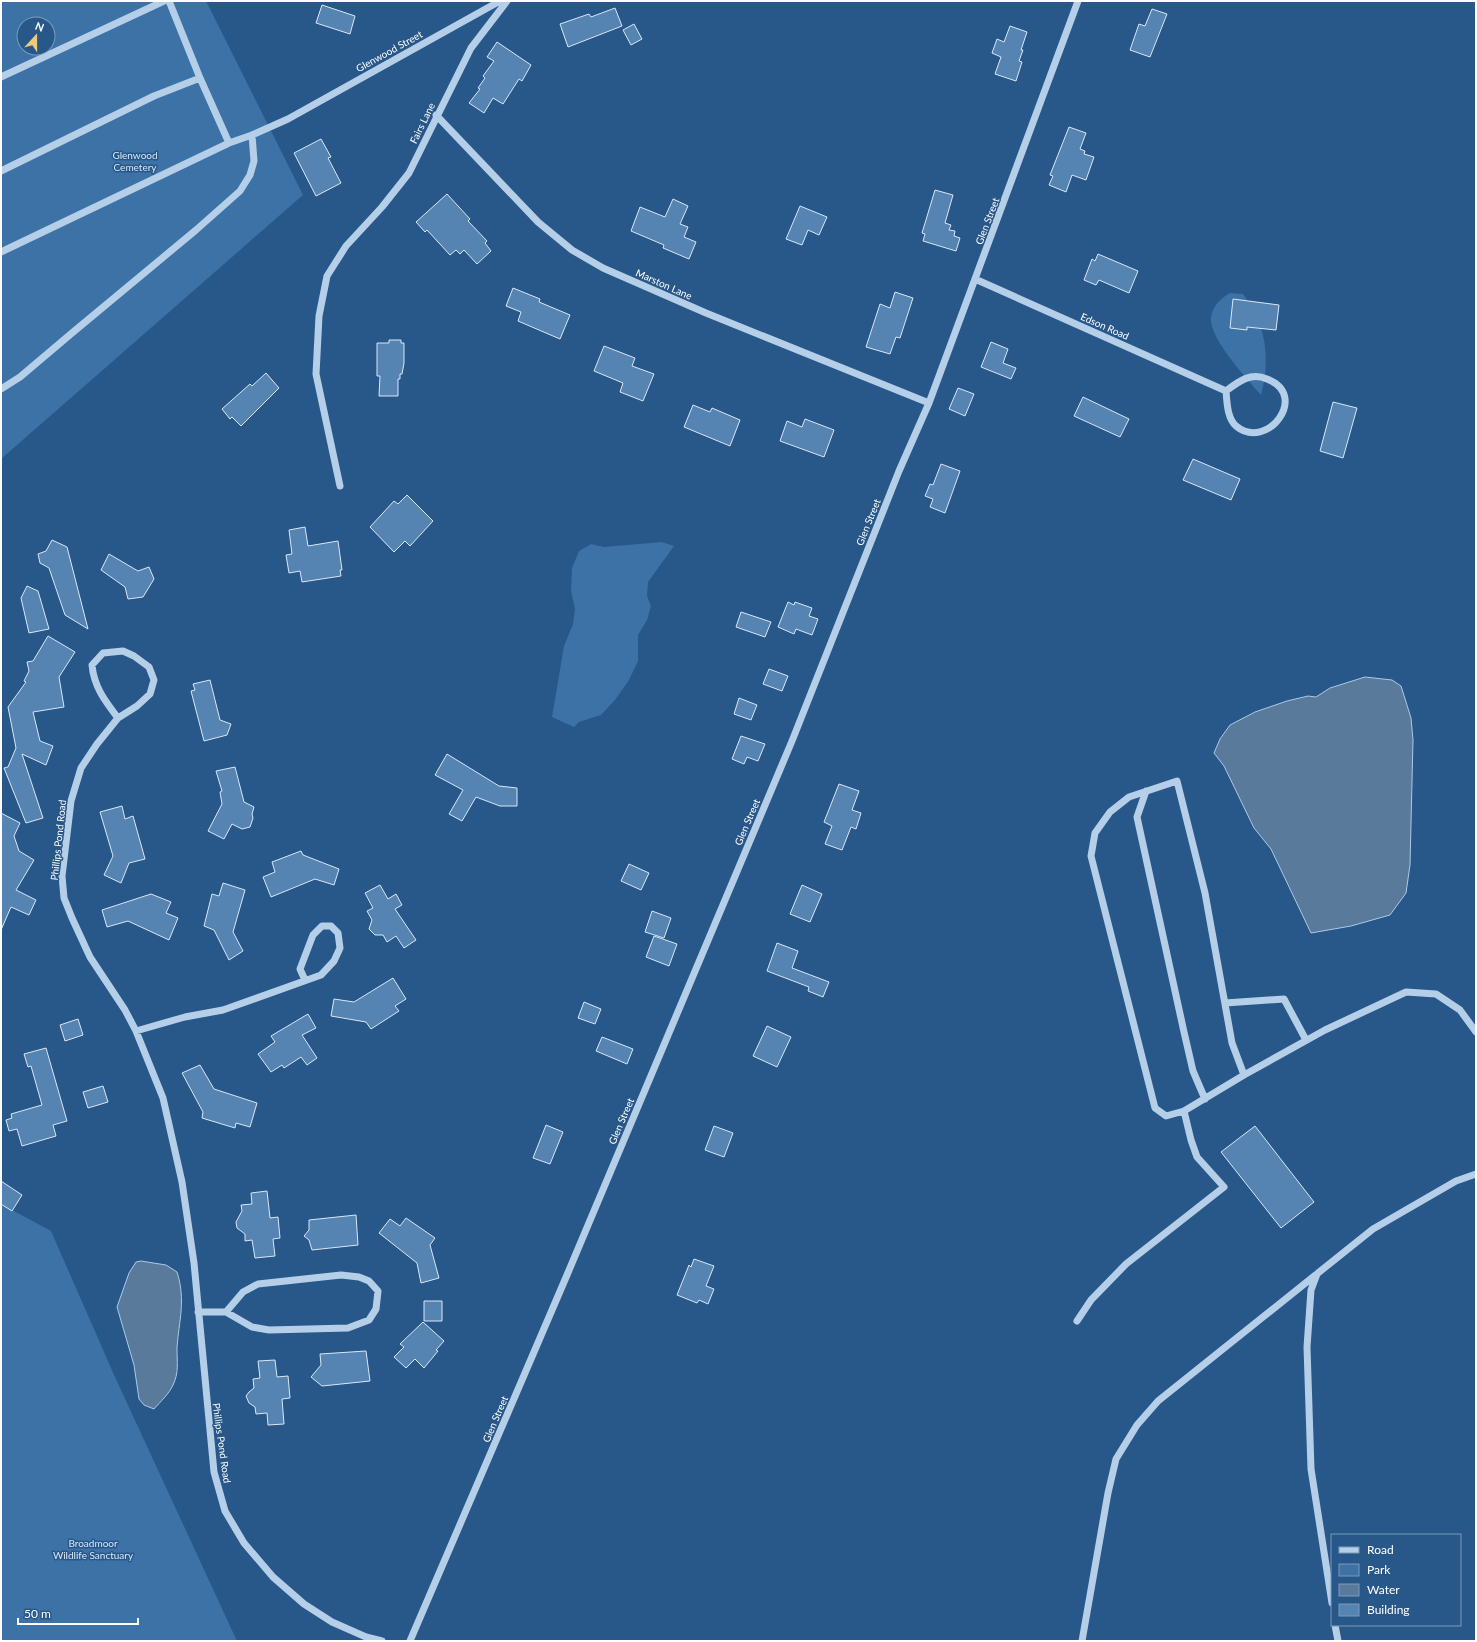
<svg xmlns="http://www.w3.org/2000/svg" width="1477" height="1642" viewBox="0 0 1477 1642" font-family="Lato,sans-serif">
<style>
.green{fill:#3d72a6;fill-rule:evenodd}
.water{fill:#5a7a9b;stroke:#aacbe9}
.building{fill:#5583b2;stroke:#d9e8f7}
.lines{fill:none;stroke-linecap:round;stroke-linejoin:round}
.minor{stroke:#b5cfe9;stroke-width:7}
.labels{text-anchor:middle;stroke-width:3;stroke-linejoin:round;paint-order:stroke}
.street-label{font-size:10px;fill:#fff;stroke:#285789}
.park-label{font-size:10px;fill:#d9e8f7;stroke:#285789}
</style>
<rect width="100%" height="100%" fill="#285789"/>
<path class="green" d="M1 1H206L303 195 1 459ZM24 24H48V48H24Z
M1230 293 1243 294C1266 325 1271 357 1261 395 1247 379 1208 337 1211 317 1213 305 1221 298 1230 293Z
M662 542 674 546 648 582 647 596 651 606 647 620 638 635V661L629 680 615 700 601 715 579 722 574 727 552 717 564 646 573 624 575 609 571 591 572 568 579 551 591 544 604 547Z
M1 1204 51 1231 115 1377 237 1641H1Z"/>
<path class="water" d="M1365 677 1392 680 1401 686 1411 718 1413 740 1410 865 1406 893 1390 915 1351 926 1311 933 1271 849 1254 828 1224 766 1214 753 1220 739 1230 725 1255 712 1287 701 1308 696 1316 697 1330 688Z
M141 1261 166 1265 177 1272C186 1300 179 1320 177 1348 177 1362 179 1373 173 1385 169 1394 160 1402 154 1409L144 1405 139 1399 134 1365 117 1307 129 1273 136 1262Z"/>
<path class="building" d="M322 5 355 16 350 34 316 23Z
M615 8 622 26 568 47 560 24 589 14 591 17Z
M1152 9 1167 14 1150 57 1130 50 1139 24 1145 26Z
M634 24 642 39 631 45 623 30Z
M1010 26 1027 32 1021 50H1023L1019 61 1022 62 1016 81 995 74 1001 57 992 53 997 39 1004 42Z
M497 42 531 65 522 81 519 79 503 104 493 98 484 113 469 103 480 89 478 88 485 78 483 76 494 61 487 57Z
M1069 127 1086 133 1080 149 1085 151 1084 154 1094 157 1086 180 1072 175 1066 192 1049 185 1053 176 1050 175Z
M321 139 331 157 328 158 341 183 316 196 294 153Z
M935 190 953 195 945 223 951 225 949 230 955 231 954 236 960 238 956 251 923 241 925 234 922 233Z
M447 194 470 219 468 221 487 241 485 243 491 251 477 264 464 250 460 254 456 250 450 255 427 230 425 232 416 222Z
M673 199 688 206 680 224 688 227 684 237 696 242 689 259 663 248 664 245 631 231 640 207 665 217Z
M800 206 827 217 819 235 808 230 802 245 786 239Z
M1098 254 1138 271 1129 293 1099 280 1096 285 1084 280 1092 259 1095 261Z
M513 288 540 299 539 302 570 315 560 339 518 321 521 312 506 306Z
M895 292 913 298 900 338 896 337 890 354 866 347 880 304 890 308Z
M1233 299 1279 305 1276 330 1247 327V330L1230 328Z
M389 340H401V343H404V363L402 374H400V379H398V396H379L380 376H377V343H389Z
M991 342 1008 349 1003 363 1016 368 1011 379 981 367Z
M604 346 635 358 632 366 654 374 643 401 620 392 623 383 594 371Z
M266 373 279 388 241 426 232 417 230 419 222 409 250 384 252 386Z
M958 388 974 394 965 416 949 409Z
M1083 397 1129 419 1120 437 1074 416Z
M1333 402 1357 408 1343 458 1320 451Z
M693 405 710 412 712 408 740 420 730 446 684 427Z
M805 419 834 430 824 457 780 441 787 421 802 427Z
M1193 459 1240 479 1231 500 1183 480Z
M941 464 960 471 945 513 930 507 933 499 925 496 930 484 933 485Z
M407 495 433 521 410 546 405 541 394 552 370 527 394 501 398 504Z
M305 527 308 546 338 541 342 570H340L341 576 302 582 300 571 289 573 286 555 292 554 289 530Z
M52 540 67 547 88 629 65 615 49 568 40 563 38 554 46 551Z
M109 554 138 571 149 567 154 579 143 597 128 599 125 587 101 570Z
M27 586 38 591 49 629 29 633 21 598Z
M788 602 794 605 795 602 812 608 809 616 818 619 812 635 796 629 794 634 778 627Z
M741 612 771 622 765 637 736 627Z
M48 636 75 652 59 677 64 707 33 712 40 741 53 746 46 765 22 754 43 818 26 823 4 768 8 767 16 748 8 707 26 682 24 681 29 671 27 662 33 661Z
M769 669 788 676 782 691 763 684Z
M210 680 220 720 231 724 227 735 204 741 191 691 195 690 193 684Z
M739 698 757 705 751 720 734 714Z
M741 736 765 744 758 761 747 757 744 764 732 759Z
M447 754 499 786 517 788V806H500L476 797 462 821 449 814 463 790 435 775Z
M235 767 244 802 254 807 252 814 253 818 250 827 242 829 232 824 224 839 208 831 222 804 220 792 222 791 216 771Z
M839 784 859 791 852 810 861 813 856 829 851 827 842 850 825 844 832 826 824 822Z
M122 806 125 819 133 816 145 859 129 863 121 883 104 875 113 856 100 812Z
M1 813 20 823 14 836 19 851 34 860 16 890 36 900 29 915 11 907 1 930Z
M301 851 303 855 339 869 334 885 315 879 271 897 263 877 275 872 272 862Z
M629 864 649 873 641 890 621 881Z
M223 883 245 890 233 932 243 951 229 960 214 930 204 926 212 894 219 896Z
M380 885 388 899 396 894 402 905 395 909 416 940 404 948 396 936 387 942 383 935H375L369 929 372 920 367 911 373 908 365 893Z
M802 885 822 894 810 922 790 914Z
M151 894 171 902 166 913 178 918 169 940 128 921 107 927 102 910Z
M652 911 671 918 664 938 645 932Z
M654 936 677 944 669 966 646 957Z
M777 943 798 951 792 968 829 982 823 997 808 991 809 987 767 971Z
M393 978 406 999 395 1006 399 1011 371 1029 366 1022 331 1016 334 999 354 1002Z
M584 1002 601 1009 595 1024 578 1018Z
M308 1014 316 1028 302 1035 317 1058 307 1065 301 1057 284 1068 282 1065 271 1072 258 1054 275 1042 271 1036Z
M78 1019 83 1035 65 1041 60 1025Z
M767 1026 791 1037 777 1067 753 1056Z
M602 1037 633 1049 627 1064 596 1051Z
M46 1048 67 1121 53 1125 56 1136 22 1146 17 1129 9 1131 6 1120 12 1118 11 1114 42 1105 31 1066 28 1067 24 1054Z
M200 1065 214 1089 257 1103 250 1127 236 1123 235 1128 202 1118 203 1112 182 1073Z
M103 1086 108 1102 88 1108 83 1092Z
M546 1125 563 1132 550 1164 533 1158Z
M714 1126 733 1133 724 1157 705 1150Z
M1255 1126 1314 1202 1281 1228 1221 1152Z
M1 1181 22 1195 12 1211 1 1204Z
M267 1191 270 1218 278 1217 280 1238 273 1239 275 1256 255 1258 252 1240 245 1241V1234L237 1228 236 1222 242 1211 241 1205 252 1204 251 1193Z
M356 1215 358 1245 312 1250 309 1240 304 1236 309 1230V1220Z
M406 1218 435 1238 430 1245 439 1278 421 1283 417 1263 379 1233 390 1219 400 1226Z
M694 1259 714 1266 706 1286 714 1289 708 1304 699 1300 697 1303 677 1295 689 1265 691 1267Z
M424 1301H442V1321H424Z
M423 1322 444 1341 436 1350 438 1351 424 1368 415 1359 406 1368 394 1357 404 1347 400 1344Z
M366 1351 370 1381 322 1386 311 1377 321 1365 320 1354Z
M275 1360 277 1377 288 1376 290 1398 282 1399 284 1424 268 1425 267 1413 256 1414 255 1407 249 1403 246 1396 249 1392 254 1388 253 1379 260 1378 258 1361Z"/>
<g class="lines">
<path class="minor" d="M1 77 164 1
M200 78 229 143
M436 115 538 222 572 250 603 268 706 313 929 403
M1 171 154 96 200 78 169 1
M1 252 229 143 252 135 288 119 500 1
M975 279 1226 391C1227 402 1227 418 1236 426 1267 452 1310 395 1267 379 1251 372 1239 381 1226 391
M1 389 20 377 72 333 196 230 240 191 250 175 254 161 252 135
M340 486 316 374 319 316 327 276 346 246 382 207 409 173 471 48 507 1
M118 718C105 701 94 687 92 665L103 653 123 651 134 656 149 667 154 680 150 694 137 706 118 718 97 744 81 768 71 801 62 876 64 898 72 918 90 957 125 1010 136 1031 163 1098 182 1182 194 1263 214 1472 225 1511 244 1543 273 1577 304 1604 332 1622 366 1637 382 1641
M1146 791 1137 817 1184 1032 1193 1071 1205 1099
M1225 1003 1284 999 1306 1040
M136 1031 185 1017 223 1010 321 975 334 961 340 948 338 933 331 926H322L313 935 300 969 305 980
M1184 1111 1166 1116 1155 1108 1091 856 1095 833 1110 812 1129 797 1177 781 1205 893 1232 1043 1244 1075
M1317 1274 1311 1290 1307 1347 1311 1469 1332 1603
M198 1312H226L252 1327 269 1330 348 1328 369 1320 376 1309 378 1291 369 1281 359 1277 341 1275 258 1284 243 1292 226 1312
M1077 1321 1091 1300 1126 1264 1224 1187 1197 1157 1191 1140 1184 1111 1244 1075 1325 1030 1406 992 1436 994 1460 1010 1476 1032
M1335 1625 1338 1641
M410 1641 567 1275 792 741 899 471 929 403 1078 1
M1082 1641 1108 1493 1116 1459 1137 1425 1158 1401 1373 1229 1456 1181 1476 1174"/>
</g>
<g class="labels">
<g class="street-label">
<text transform="translate(389 51) rotate(-29)" y="4">Glenwood Street</text>
<text transform="translate(422 123) rotate(-64)" y="4">Fairs Lane</text>
<text transform="translate(987 221) rotate(-69)" y="4">Glen Street</text>
<text transform="translate(664 284) rotate(24)" y="4">Marston Lane</text>
<text transform="translate(1105 326) rotate(24)" y="4">Edson Road</text>
<text transform="translate(868 522) rotate(-68)" y="4">Glen Street</text>
<text transform="translate(747 822) rotate(-67)" y="4">Glen Street</text>
<text transform="translate(58 840) rotate(-84)" y="4">Phillips Pond Road</text>
<text transform="translate(621 1121) rotate(-67)" y="4">Glen Street</text>
<text transform="translate(495 1419) rotate(-67)" y="4">Glen Street</text>
<text transform="translate(222 1443) rotate(82)" y="4">Phillips Pond Road</text>
</g>
<g class="park-label">
<text x="135" y="159">Glenwood<tspan x="135" dy="12">Cemetery</tspan></text>
<text x="93" y="1547">Broadmoor<tspan x="93" dy="12">Wildlife Sanctuary</tspan></text>
</g>
</g>
<rect width="1477" height="1642" fill="none" stroke="#ffffff" stroke-width="4"/>
<rect x="1331" y="1534" width="130" height="92" fill="#285789" stroke="#7e9ab8"/>
<rect x="1339" y="1547" width="20" height="6" fill="#b5cfe9" stroke="#7e9ab8"/>
<text x="1367" y="1554" font-size="12" fill="#ffffff">Road</text>
<rect x="1339" y="1564" width="20" height="12" fill="#3d72a6" stroke="#7e9ab8"/>
<text x="1367" y="1574" font-size="12" fill="#ffffff">Park</text>
<rect x="1339" y="1584" width="20" height="12" fill="#5a7a9b" stroke="#7e9ab8"/>
<text x="1367" y="1594" font-size="12" fill="#ffffff">Water</text>
<rect x="1339" y="1604" width="20" height="12" fill="#5583b2" stroke="#7e9ab8"/>
<text x="1367" y="1614" font-size="12" fill="#ffffff">Building</text>
<g transform="translate(36 36) rotate(21)"><circle r="19" fill="#285789" stroke="#7e9ab8"/>
<path d="M0-3L7 15L0 10L-7 15Z" fill="#f1c97b"/>
<text y="-6" font-size="11" font-weight="bold" text-anchor="middle" fill="#ffffff">N</text>
</g>
<path d="M18 1618v6h120v-6" fill="none" stroke="#ffffff" stroke-width="2"/>
<text x="24" y="1618" font-size="12" fill="#ffffff" stroke="#285789" stroke-width="3" paint-order="stroke">50 m</text>
</svg>
